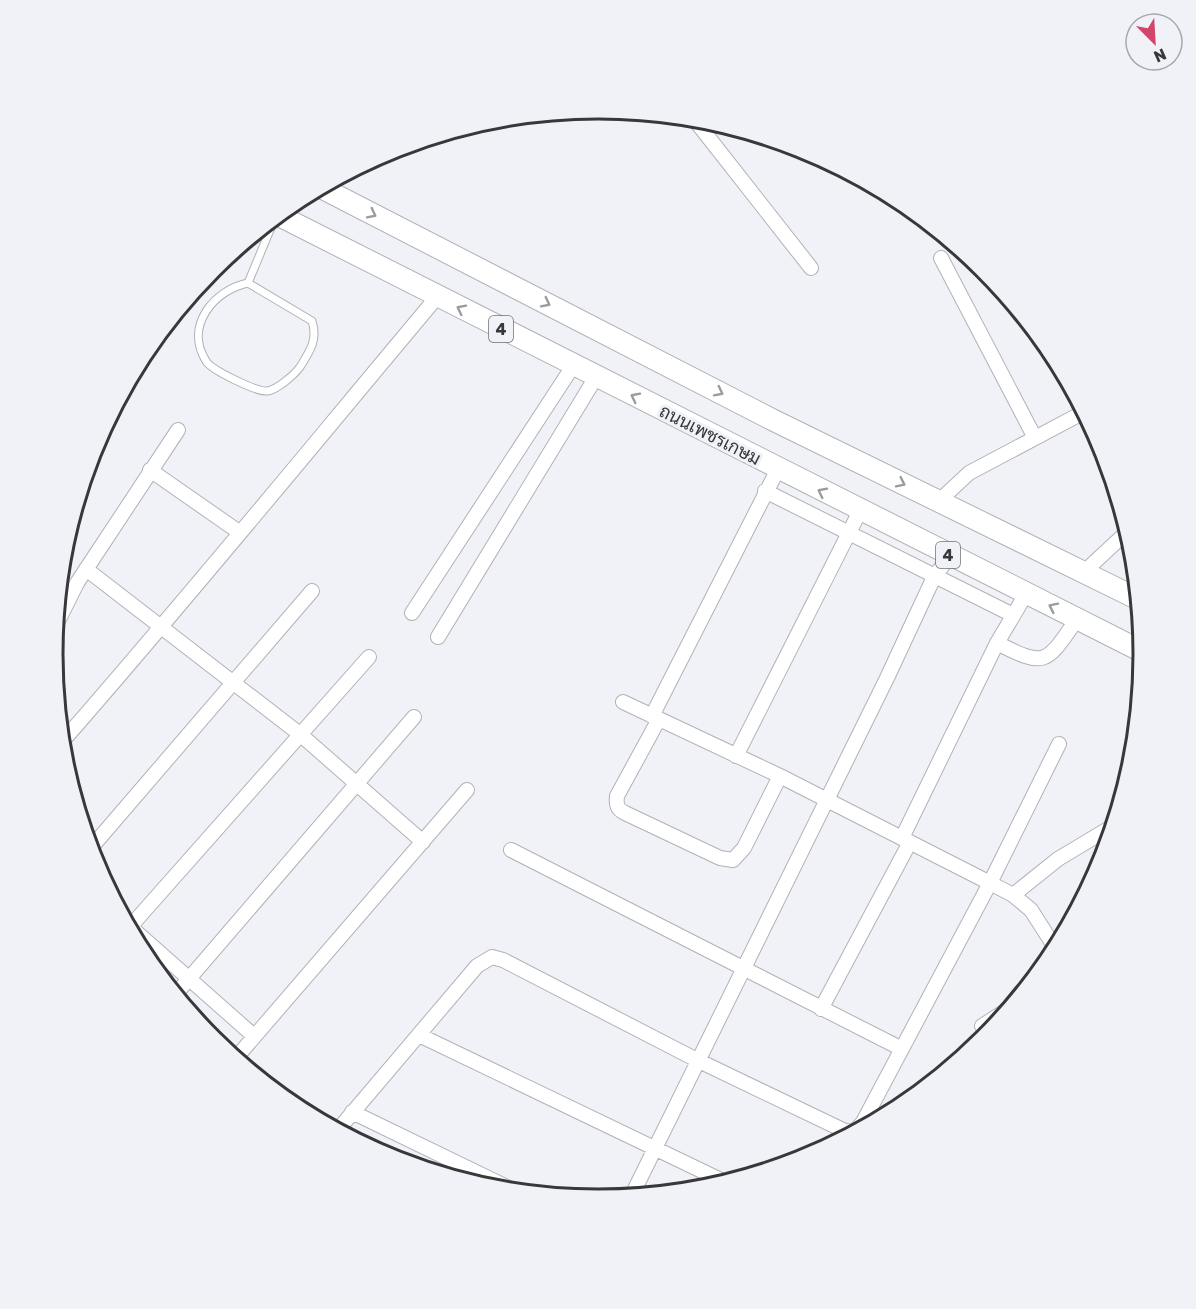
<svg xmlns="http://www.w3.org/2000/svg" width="1196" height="1309" viewBox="0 0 1196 1309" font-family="Rubik,Sarabun,sans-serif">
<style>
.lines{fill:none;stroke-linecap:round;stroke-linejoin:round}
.service-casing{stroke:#b0b2b7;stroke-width:9}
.minor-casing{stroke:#b0b2b7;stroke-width:16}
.primary-casing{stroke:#b0b2b7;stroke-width:23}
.service{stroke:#fff;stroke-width:7}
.minor{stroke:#fff;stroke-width:14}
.primary{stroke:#fff;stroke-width:21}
.oneway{stroke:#9b9c9c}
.labels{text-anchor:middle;stroke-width:6;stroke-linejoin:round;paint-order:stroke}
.shield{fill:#f0f2f8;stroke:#6e7073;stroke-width:1.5}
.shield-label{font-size:16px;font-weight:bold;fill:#37383a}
.street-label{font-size:18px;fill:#37383a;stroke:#f0f2f8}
.rim{fill:none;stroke:#37383a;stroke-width:3}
</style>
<rect width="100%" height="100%" fill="#f0f2f8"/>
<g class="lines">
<g class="service-casing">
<path id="service" d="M248 283 312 321C318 340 310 351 300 367 294 375 277 390 267 391 257 392 211 370 206 361 184 326 214 290 248 283Z
M248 283 275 218"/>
</g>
<g class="minor-casing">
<path id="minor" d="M694 119 811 268
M941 258 1035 438
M150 470 239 532
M765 491 1011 614
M939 501 969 473 1084 412
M86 569 301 735 423 842
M1084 572 1128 531
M412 613 573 366
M55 627 77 583 178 430
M438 637 596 377
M997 643C1046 668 1046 664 1077 619
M623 702 780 776 990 883 1059 744
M652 716 778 469
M659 719 617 796C616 805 617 809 625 813L720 858 733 860 744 848 780 776
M61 743C189 597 312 446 437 297
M736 756 860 511
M902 838 997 643 1026 594
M90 849 312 591
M511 850 902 1049
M126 923 254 1036
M129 928 369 657
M1056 949 1031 910 1013 895 1058 859 1113 826
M175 995 414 717
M821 1009 910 842
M982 1026 1010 1008
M419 1035 727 1183
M235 1059 467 790
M352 1112 517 1192
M337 1131 477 966 492 957 503 960 697 1060 845 1131 854 1132 863 1122 990 883 1013 895
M631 1197 887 678 934 577 950 556"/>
</g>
<g class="primary-casing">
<path id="primary" d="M320 187 773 420 1138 599
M278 215 1143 652"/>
</g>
<use href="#service" class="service"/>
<use href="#minor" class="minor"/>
<use href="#primary" class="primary"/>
</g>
<defs><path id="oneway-chevron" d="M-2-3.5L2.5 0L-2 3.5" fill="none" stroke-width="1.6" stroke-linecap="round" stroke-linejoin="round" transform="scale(1.5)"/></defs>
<g class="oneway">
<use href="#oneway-chevron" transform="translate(372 214) rotate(27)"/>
<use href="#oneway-chevron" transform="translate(546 303) rotate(27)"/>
<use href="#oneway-chevron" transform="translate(461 309) rotate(-153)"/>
<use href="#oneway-chevron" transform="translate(719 392) rotate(27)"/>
<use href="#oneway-chevron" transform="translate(635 397) rotate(-153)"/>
<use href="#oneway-chevron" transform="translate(901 483) rotate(26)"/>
<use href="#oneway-chevron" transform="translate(822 492) rotate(-153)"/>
<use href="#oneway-chevron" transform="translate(1053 607) rotate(-154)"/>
</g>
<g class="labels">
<g class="shield">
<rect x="489" y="316" width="24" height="26" rx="4.5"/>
<rect x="936" y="542" width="24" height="26" rx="4.5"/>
</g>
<g class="shield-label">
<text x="501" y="335">4</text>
<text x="948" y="561">4</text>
</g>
<g class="street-label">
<text transform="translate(710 435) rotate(27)" y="6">ถนนเพชรเกษม</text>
</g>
</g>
<path d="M0 0H1196V1309H0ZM63 654a535 535 0 1 1 1070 0a535 535 0 1 1-1070 0Z" fill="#f0f2f8" fill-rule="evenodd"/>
<path class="rim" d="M63 654a535 535 0 1 1 1070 0a535 535 0 1 1-1070 0Z"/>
<g transform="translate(1154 42) rotate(156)"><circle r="28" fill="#f0f2f8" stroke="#a6a8ac" stroke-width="1.5"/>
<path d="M0-4.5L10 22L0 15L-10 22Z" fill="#d3446b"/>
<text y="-9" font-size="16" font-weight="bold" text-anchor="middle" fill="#37383a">N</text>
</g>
</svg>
